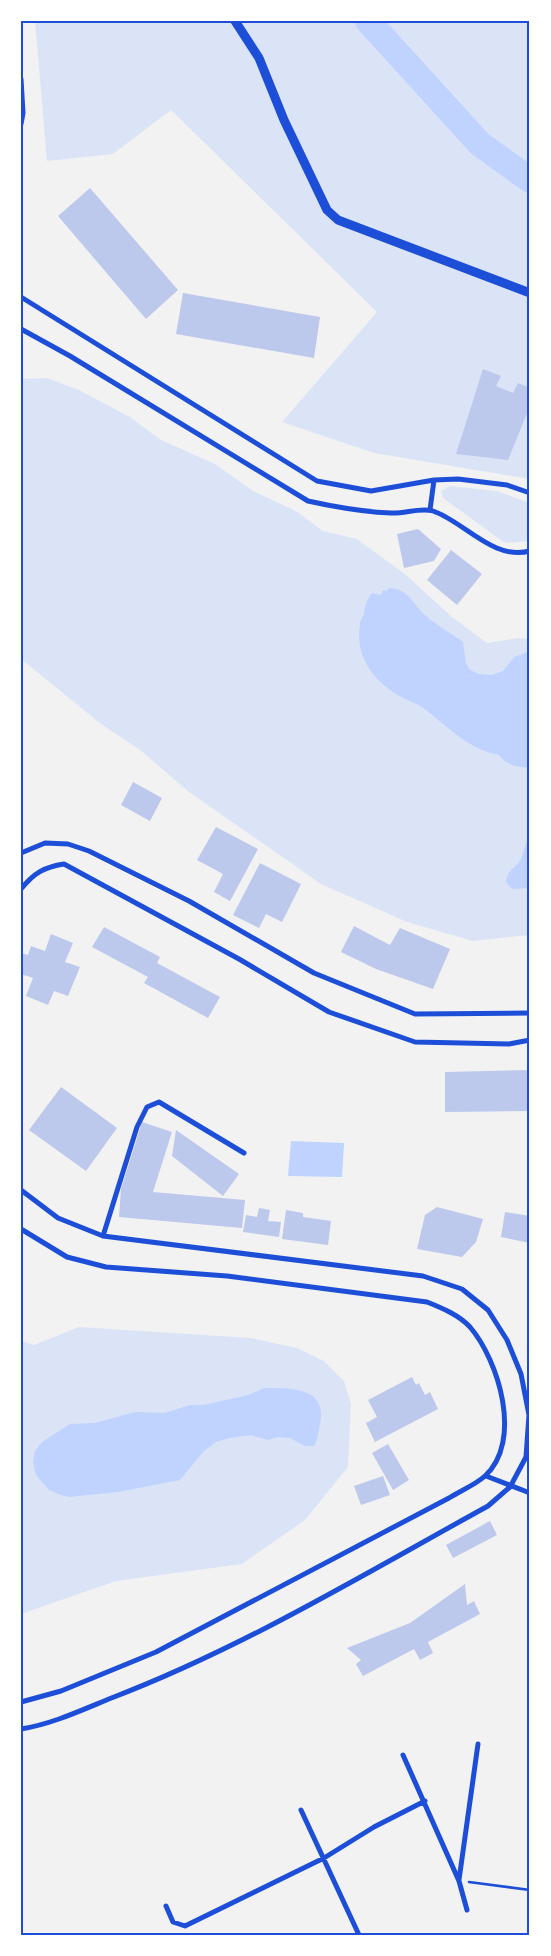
<svg xmlns="http://www.w3.org/2000/svg" width="551" height="1956" viewBox="0 0 551 1956" font-family="Lato,sans-serif">
<style>
.green{fill:#dbe4f7}
.water{fill:#bfd3fe}
.lines{fill:none;stroke-linecap:round;stroke-linejoin:round}
.river{stroke:#bfd3fe;stroke-width:26}
.building{fill:#bdc9ec}
.path{stroke:#1d4ed8;stroke-width:2.5}
.minor{stroke:#1d4ed8;stroke-width:5}
.secondary{stroke:#1d4ed8;stroke-width:9}
.neatline{fill:none;stroke:#1d4ed8;stroke-width:2}
</style>
<rect width="100%" height="100%" fill="#f2f2f2"/>
<path class="green" d="M35 21H530V479L374 453 282 422 377 312 171 110 113 154 47 161Z
M47 378 79 390 130 417 161 440 215 464 253 491 296 511 323 531 357 539 406 575 452 617 487 643 518 638 530 639V935L473 941 407 922 321 884 189 792 139 749 101 724 21 659V379Z
M450 486 497 491 530 503V541L507 543 502 541 443 498 441 491Z
M79 1327 251 1338 297 1348 324 1361 344 1381 351 1404 348 1467 305 1520 242 1564 116 1581 21 1614V1341L34 1345Z"/>
<path class="water" d="M389 588C408 588 413 604 425 615 436 625 451 633 463 642L466 663 470 670 479 674 492 675 503 671 514 657 530 651V768C518 767 507 766 499 755 470 750 449 728 426 710 416 702 405 700 396 694 371 678 355 655 360 624 360 620 363 617 364 614 365 605 367 600 372 593L381 595 383 590 387 591Z
M530 837V888L512 889 506 882C508 868 514 870 520 861 524 853 524 844 530 837Z
M291 1141 344 1143 342 1177 288 1176Z
M264 1388C290 1388 328 1387 320 1424 318 1433 318 1439 314 1446H305L290 1438 278 1437 268 1440 251 1435 229 1438 216 1442 204 1451 180 1480 118 1492 69 1497 61 1495 49 1490 36 1475 33 1462 35 1451 42 1442 70 1424 95 1423 135 1412 165 1413 190 1405H204L248 1395Z"/>
<g class="lines">
<path class="river" d="M368 21 480 144 530 180"/>
</g>
<path class="building" d="M90 188 178 290 146 319 58 216Z
M183 293 320 317 314 358 176 334Z
M483 369 501 376 496 386 513 393 518 383 530 388V406L508 460 456 454Z
M418 529 441 549 434 561 404 568 397 534Z
M451 550 482 574 457 605 427 580Z
M133 782 162 798 150 821 121 805Z
M216 827 258 849 230 901 214 892 223 874 197 860Z
M260 863 301 884 282 922 266 914 259 928 233 915Z
M354 926 390 945 400 928 450 949 433 989 376 969 341 952Z
M104 927 160 957 157 963 220 997 208 1018 144 983 148 977 92 947Z
M51 934 73 943 65 962 80 967 68 996 54 991 48 1005 26 996 33 978 21 974V953L28 955 31 946 45 951Z
M530 1070V1111L445 1112V1072Z
M61 1087 117 1128 86 1171 29 1130Z
M142 1122 172 1132 153 1192 245 1200 242 1228 119 1217 121 1189Z
M176 1130 239 1174 223 1196 172 1156Z
M437 1207 483 1219 476 1242 462 1257 417 1249 425 1215Z
M259 1208 270 1210 268 1221 281 1222 279 1237 243 1232 246 1215 257 1217Z
M286 1210 303 1213V1217L331 1221 328 1245 282 1239Z
M505 1212 530 1216V1243L501 1237Z
M412 1377 416 1385 419 1383 425 1395 430 1392 438 1409 375 1442 366 1423 377 1417 368 1400Z
M388 1444 409 1480 393 1490 372 1453Z
M383 1476 390 1495 361 1505 354 1486Z
M490 1521 497 1535 453 1558 446 1545Z
M465 1584 467 1605 474 1601 480 1614 428 1642 433 1653 420 1660 414 1649 363 1676 356 1664 361 1660 347 1648 410 1623Z"/>
<g class="lines">
<path class="path" d="M469 1882 530 1890"/>
<path class="minor" d="M21 79 23 113 21 124
M21 297 317 481 371 491 434 480 458 479 507 485 530 493
M21 329 70 356 308 501C335 507 363 512 391 513 404 514 421 507 433 511 465 522 493 561 530 551
M430 510 434 480
M21 853 45 843 68 844 89 851 189 901 314 973 415 1014 530 1013
M21 889C34 873 44 867 64 864L239 959 329 1012 415 1042 509 1044 530 1040
M21 1190 58 1218 103 1236 423 1276 462 1289 488 1310 507 1340 521 1374 529 1415 526 1457 510 1487 488 1506C366 1573 244 1647 114 1697 84 1709 53 1724 21 1729
M21 1229 67 1257 106 1267 227 1276 427 1302C442 1308 459 1315 470 1327 499 1361 523 1441 485 1476 475 1485 460 1491 449 1498L156 1652 61 1691 21 1702
M103 1236 137 1127 147 1107 159 1102 244 1153
M486 1476 530 1493
M403 1755 459 1881 467 1910
M301 1810 359 1935
M459 1880 478 1744
M166 1906 173 1922 185 1926 324 1858 374 1827 425 1801"/>
<path class="secondary" d="M235 21 259 58 284 120 327 210 338 220 530 293"/>
</g>
<rect width="551" height="1956" fill="none" stroke="#ffffff" stroke-width="45"/>
<rect x="22" y="22" width="506" height="1912" class="neatline"/>
</svg>
